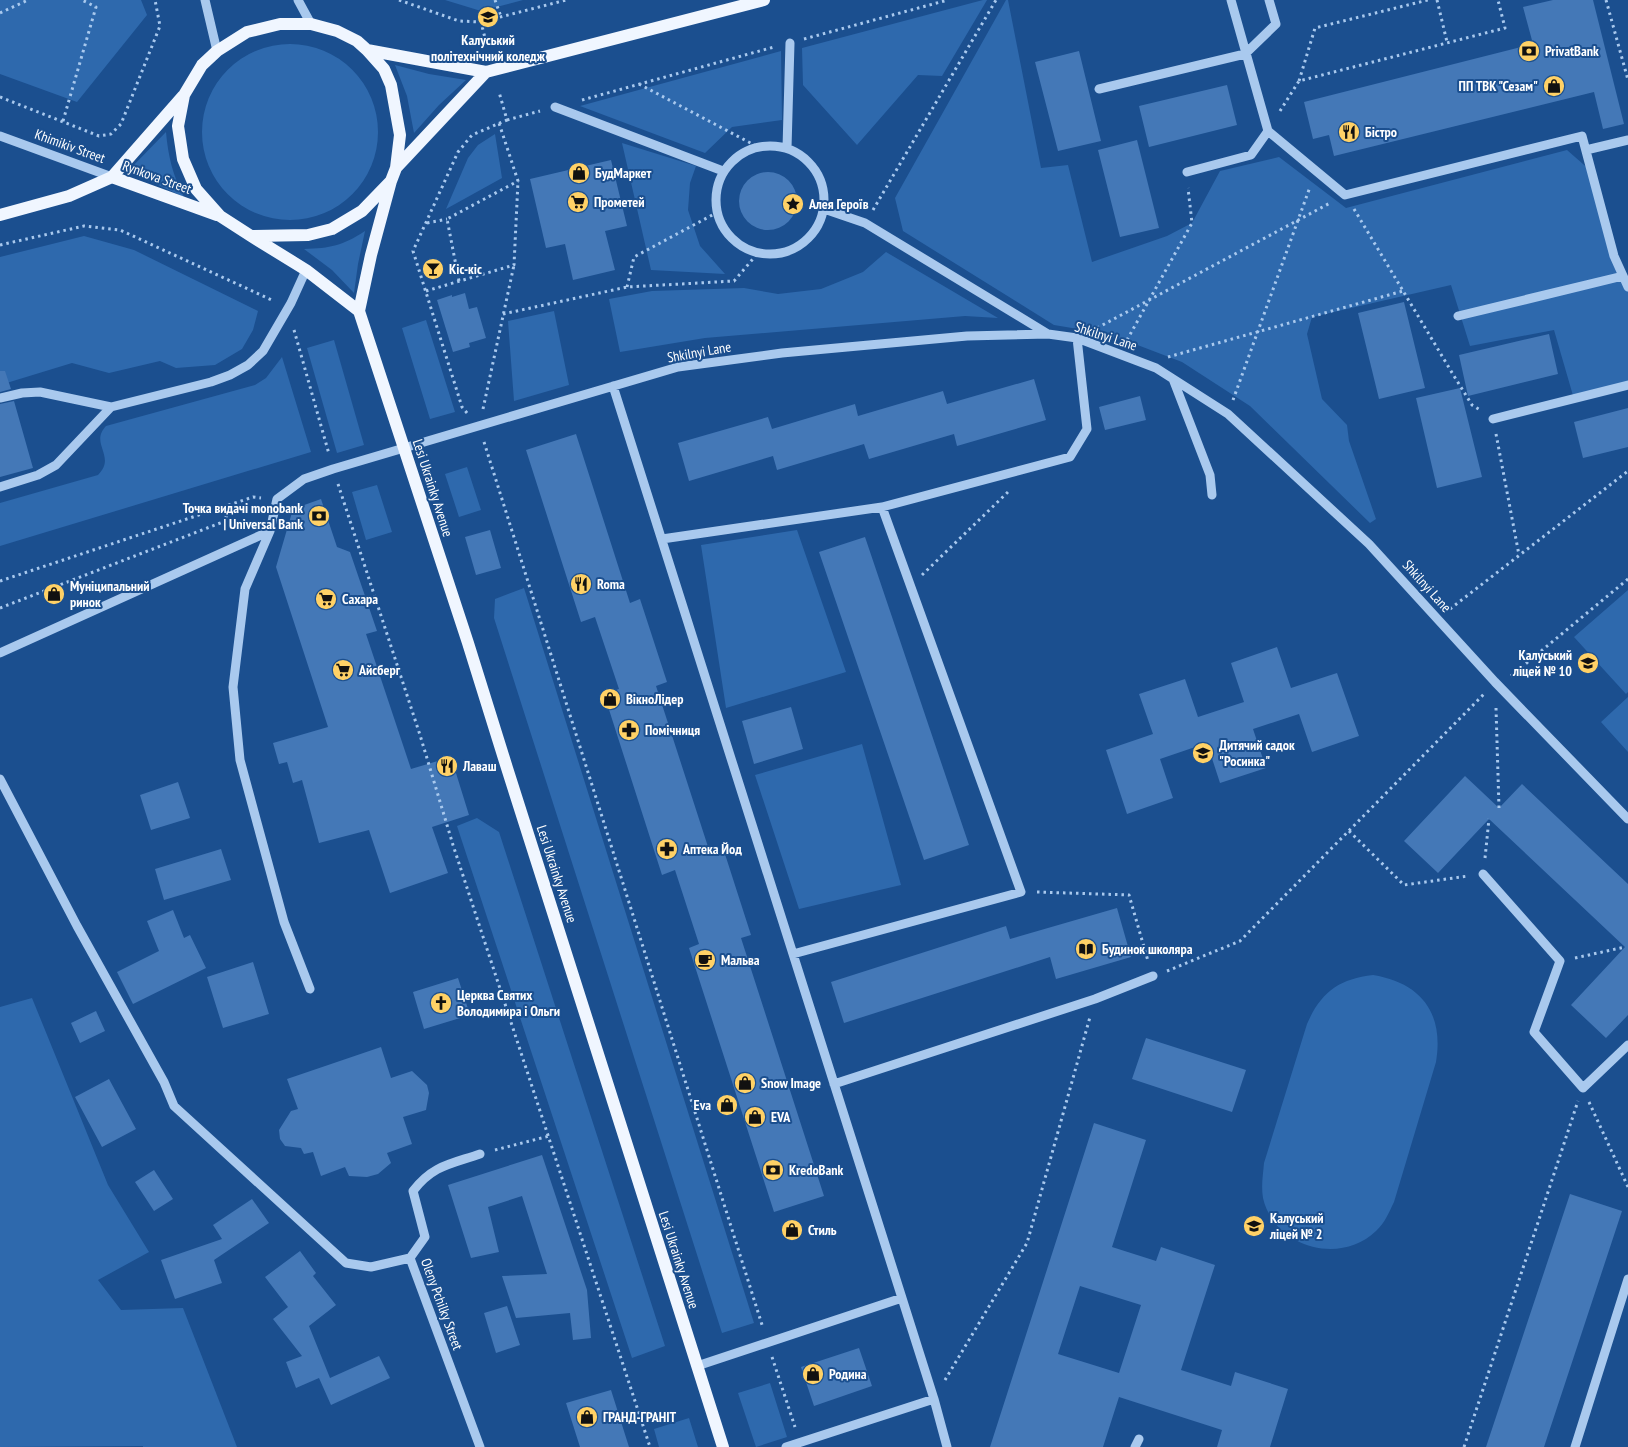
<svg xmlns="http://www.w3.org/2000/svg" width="1628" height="1447" viewBox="0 0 1628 1447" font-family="'PT Sans Narrow',sans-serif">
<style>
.green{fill:#2e69ad}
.building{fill:#4478b7;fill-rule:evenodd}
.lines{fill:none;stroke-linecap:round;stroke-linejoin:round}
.path{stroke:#a9c9ee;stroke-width:3;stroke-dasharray:2.5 4;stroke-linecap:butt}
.minor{stroke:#a9c9ee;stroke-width:9}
.major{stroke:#f0f6ff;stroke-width:12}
.labels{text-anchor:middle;stroke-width:4;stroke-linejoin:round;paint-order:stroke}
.poi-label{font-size:14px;font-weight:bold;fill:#fff;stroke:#1b4f8f;text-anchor:start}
.street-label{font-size:14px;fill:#fff;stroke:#1b4f8f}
</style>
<rect width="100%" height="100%" fill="#1b4f8f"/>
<path class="green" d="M0 0H141L147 15 77 102 0 74Z
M445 0H523L481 11Z
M983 0H987L942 76 918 75 857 145 803 85 802 48Z
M1006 0H1008L1041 168 1068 165 1092 262 1167 236 1192 223 1220 171 1279 157 1346 208 1567 150 1591 171 1628 287V385L1574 399 1554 330 1470 346 1451 285 1312 317 1307 334 1322 399 1347 425 1349 441 1376 519 1370 523 1250 406 1182 362 1127 341 1090 331 1054 325 903 231 895 198Z
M202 132a88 88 0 1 1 176 0a88 88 0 1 1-176 0Z
M781 51 782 120 732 127 705 153 580 106Z
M395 65 429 74 466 80 439 105 414 133 407 96Z
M166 132C168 156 173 176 184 197L128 171Z
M495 134 502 178 446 209 468 158 478 145Z
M622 143 696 166 690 183 688 210 700 246 725 274 651 270Z
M365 231 358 264 354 293 332 270 304 249C331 248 342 246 365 231Z
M84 236 134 250 258 311 253 330 242 349 215 365 176 368 160 361 109 373 72 363 0 385V257Z
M886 252 998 318 965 316 705 338 620 352 609 299 652 291 744 288 778 294 821 289 863 272Z
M554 311 569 385 514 401 508 321Z
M426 320 455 412 430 419 402 328Z
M334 340 364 445 337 453 307 348Z
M282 357 311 452 0 546V503L98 475C117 456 89 444 106 426L255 385 266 378Z
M467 467 481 510 459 517 445 474Z
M377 485 392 532 366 540 352 492Z
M797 530 846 672 726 708 701 545Z
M524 588 754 1323 722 1333 494 618 495 599Z
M1628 590V692L1626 694 1574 637Z
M1628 697V752L1601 722Z
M862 744 901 885 799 909 755 775Z
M477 818 499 832 665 1346 632 1358 457 826Z
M1373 975C1422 983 1444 1014 1436 1062L1394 1202C1389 1212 1385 1223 1376 1231 1340 1266 1274 1247 1263 1198 1261 1186 1263 1175 1264 1163L1307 1024C1321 992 1339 979 1373 975Z
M32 998 108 1185 149 1252 98 1280 121 1310 183 1308 237 1447H143V1446L0 1447V1007Z
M770 1383 787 1437 756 1447 738 1393Z
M689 1418 698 1447H659L654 1429Z"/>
<path class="building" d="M1553 0H1593L1624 124 1603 129 1594 92 1334 156 1329 135 1313 139 1304 102 1533 44 1523 7Z
M1079 51 1101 141 1058 151 1035 62Z
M1227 85 1237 125 1149 147 1139 106Z
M1137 140 1159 228 1120 237 1098 150Z
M611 160 627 226 605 231 615 270 573 280 565 244 546 248 530 179Z
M739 201a29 29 0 1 1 58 0a29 29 0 1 1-58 0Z
M465 293 469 309 477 307 486 338 469 343 470 347 453 352 437 300 452 295V297Z
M1404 302 1425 388 1379 399 1358 313Z
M1549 334 1558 374 1468 396 1459 355Z
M0 371H5L11 389 0 392Z
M1034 379 1046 420 957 446 954 434 869 459 864 444 777 470 773 456 689 481 678 443 768 417 772 429 855 404 858 416 943 391 947 404Z
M1460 388 1482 477 1437 488 1416 398Z
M1140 396 1146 420 1105 430 1099 407Z
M14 401 33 468 0 477V404Z
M1628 408V447L1583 458 1574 422Z
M576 434 630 603 640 599 667 682 656 686 711 856 724 851 751 935 741 938 824 1196 774 1212 689 948 699 944 675 870 662 875 604 694 619 689 595 617 581 622 526 450Z
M321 499 337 547 350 552 377 631 366 634 411 769 451 757 469 815 432 827 448 873 390 893 369 830 319 843 302 780 293 783 287 762 279 764 273 743 328 727 276 567 293 509Z
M490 530 501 568 476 575 465 537Z
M865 537 969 845 924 860 819 552Z
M1277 647 1291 688 1337 673 1359 736 1312 752 1299 714 1253 729 1266 768 1220 783 1207 743 1160 759 1173 798 1127 814 1106 750 1153 734 1139 694 1185 679 1198 717 1244 702 1231 663Z
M791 707 803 749 754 764 742 721Z
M1465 776 1499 808 1522 784 1628 884V1015L1606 1038 1571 1005 1625 947 1489 819 1438 873 1404 841Z
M178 782 190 818 151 830 140 795Z
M221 849 231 880 164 900 155 869Z
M1117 908 1131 957 1056 979 1050 957 844 1023 831 982 1006 926 1010 939Z
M173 910 184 938 190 935 206 968 133 1004 117 972 159 951 147 921Z
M253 962 269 1014 223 1028 207 977Z
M458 978 470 1015 424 1029 413 992Z
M96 1011 105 1031 80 1043 71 1023Z
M1146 1038 1246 1070 1232 1112 1132 1079Z
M381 1047 391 1078 412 1071 427 1085 429 1093 426 1110 403 1117 412 1144 387 1153 391 1163 378 1174 367 1177 349 1176 345 1167 321 1176 313 1152 304 1154 301 1148 285 1146 280 1139 279 1130 291 1111 298 1109 287 1079Z
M109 1079 136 1129 102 1147 75 1097Z
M1094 1123 1146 1140 1112 1247 1156 1261 1161 1247 1215 1265 1181 1370 1231 1386 1235 1372 1288 1389 1270 1447H1217L1222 1430 1119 1397 1103 1447H990ZM1080 1286 1141 1305 1119 1373 1058 1354Z
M542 1155 587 1290 591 1338 573 1340 570 1313 516 1318 502 1276 547 1274 522 1196 488 1207 499 1252 471 1258 448 1185Z
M154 1170 173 1199 154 1211 135 1182Z
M1570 1194 1622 1211 1544 1447H1486Z
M252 1199 269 1223 214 1260 222 1283 175 1299 161 1260 222 1239 213 1225Z
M300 1251 316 1273 313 1276 336 1305 309 1326 330 1378 379 1356 390 1378 331 1405 319 1378 296 1388 286 1362 302 1356 273 1319 288 1307 265 1277Z
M507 1306 520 1345 496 1353 484 1313Z
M859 1348 872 1386 814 1406 801 1367Z
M611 1390 629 1447H580L566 1403Z"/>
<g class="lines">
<path class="path" d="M399 0 459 21 481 22 487 46
M495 0 501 17
M1437 0 1447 42
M1606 0 1628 80
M0 13 28 0
M481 22 566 0
M804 39 948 0
M1299 81 1315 28 1428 0
M639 84 758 147
M0 97 99 136 111 134 121 124 160 26 155 0
M582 100 774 47
M1280 111 1299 81 1505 28 1498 0
M507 120 540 111
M63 121 96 7 82 0
M1354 209 1454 376 1472 405 1480 410
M873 210 996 0
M427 223 447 219
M0 245 84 226 120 230 274 301
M459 281 447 219 518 181
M627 287 634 257 716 213
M426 291 514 265 518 181 499 123
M503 314 627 287 734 281 758 253
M1097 328 1330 203
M294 330 329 454
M1127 340 1192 223 1188 188
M1168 357 1403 291
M1233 400 1310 187
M483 409 514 265
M467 413 462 407 413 251 458 152 472 135 507 120 499 92
M1496 434 1519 555
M484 442 763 1328
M338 484 420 735 453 845 650 1447
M922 575 1009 491
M0 581 253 497 261 498
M0 608 228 520 222 508
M1450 609 1628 471
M1511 676 1628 579
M1496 708 1499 808
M1349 831 1404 885 1468 876
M1485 858 1489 819
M1037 892 1129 895 1148 961
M1575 958 1625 947
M1167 971 1240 941 1484 694
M1589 1102 1628 1187
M495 1150 549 1136
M772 1357 795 1427
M945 1380 1027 1243 1090 1017
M1464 1447 1578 1101"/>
<path class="minor" d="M205 0 217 51
M298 0 311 24
M1231 0 1268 131 1345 195 1582 136 1614 256 1628 287
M1099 89 1245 54 1276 24 1269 0
M555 107 723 171
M0 136 112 177
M716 200a54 54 0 1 1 108 0a54 54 0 1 1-108 0Z
M787 148 790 43
M1586 150 1628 140
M1187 172 1251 155 1268 131
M824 209 865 223 1048 334
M1458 316 1623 276
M1173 379 1210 475 1212 495
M613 386 934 1399 947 1447
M0 398 22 393 40 392 111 407 211 382 230 375 248 365 263 351 291 303 306 270
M1493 419 1628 385
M0 487 38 475 56 465 111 407
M662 539 882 507 1070 457 1087 429 1077 338
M0 653 270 531
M0 779 77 926 164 1082 174 1106 346 1263 371 1267 410 1258
M1483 874 1560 961 1534 1032 1583 1088 1628 1045
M793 954 1021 892 882 507
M310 989 284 922 240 760 233 687 245 589 270 531 277 499 304 479 333 469 678 367 782 353 967 336 1048 334 1077 338 1156 368 1228 414 1369 544 1495 682 1628 819
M834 1084 1095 999 1153 976
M697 1366 902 1298
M480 1447 410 1258 425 1237 413 1191C433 1165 451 1164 480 1154
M786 1447 934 1399
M1135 1447 1139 1439
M1575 1447 1628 1279"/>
<path class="major" d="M367 50 486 72 764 0
M396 168 486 72
M112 177 183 96
M391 181 371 255 359 311 468 643 507 768 723 1447
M0 215 69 196 112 177 217 215
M251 236 308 235 332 229 362 211 391 181 396 168 400 135 391 85 384 69 367 50 357 41 337 31 311 24H280L247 32 217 51 202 65 184 95 178 126 183 159 196 189 220 216 251 236 306 270 359 311"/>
</g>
<defs>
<g id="university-disc" transform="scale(1.125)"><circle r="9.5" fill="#ffd166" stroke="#1b4f8f"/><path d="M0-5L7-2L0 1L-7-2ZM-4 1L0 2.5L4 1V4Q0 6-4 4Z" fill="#111"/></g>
<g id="bank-disc" transform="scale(1.125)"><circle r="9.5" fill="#ffd166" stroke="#1b4f8f"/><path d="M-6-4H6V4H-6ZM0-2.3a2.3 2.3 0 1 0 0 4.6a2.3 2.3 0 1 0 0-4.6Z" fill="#111"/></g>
<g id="shop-disc" transform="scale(1.125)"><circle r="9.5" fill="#ffd166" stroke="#1b4f8f"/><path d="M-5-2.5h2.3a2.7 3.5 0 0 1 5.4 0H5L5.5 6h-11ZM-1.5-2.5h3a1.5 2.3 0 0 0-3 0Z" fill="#111"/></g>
<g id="restaurant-disc" transform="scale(1.125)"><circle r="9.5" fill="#ffd166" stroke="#1b4f8f"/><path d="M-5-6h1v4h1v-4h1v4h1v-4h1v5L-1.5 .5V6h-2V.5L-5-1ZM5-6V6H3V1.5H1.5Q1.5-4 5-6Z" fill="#111"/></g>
<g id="supermarket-disc" transform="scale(1.125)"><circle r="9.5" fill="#ffd166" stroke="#1b4f8f"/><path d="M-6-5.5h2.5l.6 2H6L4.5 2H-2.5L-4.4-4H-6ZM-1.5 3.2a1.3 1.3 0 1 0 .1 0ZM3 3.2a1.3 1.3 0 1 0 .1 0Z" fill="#111"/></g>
<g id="sight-disc" transform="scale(1.125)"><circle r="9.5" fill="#ffd166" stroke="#1b4f8f"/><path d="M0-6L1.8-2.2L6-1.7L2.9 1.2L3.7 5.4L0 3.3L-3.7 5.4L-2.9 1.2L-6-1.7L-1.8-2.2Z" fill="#111"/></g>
<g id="bar-disc" transform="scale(1.125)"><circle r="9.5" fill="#ffd166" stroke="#1b4f8f"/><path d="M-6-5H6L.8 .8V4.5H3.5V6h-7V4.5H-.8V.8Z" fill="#111"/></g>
<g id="school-disc" transform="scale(1.125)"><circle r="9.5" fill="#ffd166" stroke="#1b4f8f"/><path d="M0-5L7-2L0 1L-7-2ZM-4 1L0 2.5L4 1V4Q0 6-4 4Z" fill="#111"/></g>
<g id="pharmacy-disc" transform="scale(1.125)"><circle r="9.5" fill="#ffd166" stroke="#1b4f8f"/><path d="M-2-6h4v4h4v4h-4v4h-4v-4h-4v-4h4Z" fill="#111"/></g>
<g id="library-disc" transform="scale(1.125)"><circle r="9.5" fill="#ffd166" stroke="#1b4f8f"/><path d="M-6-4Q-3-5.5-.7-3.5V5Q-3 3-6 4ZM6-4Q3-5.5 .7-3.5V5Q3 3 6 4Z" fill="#111"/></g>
<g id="cafe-disc" transform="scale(1.125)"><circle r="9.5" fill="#ffd166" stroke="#1b4f8f"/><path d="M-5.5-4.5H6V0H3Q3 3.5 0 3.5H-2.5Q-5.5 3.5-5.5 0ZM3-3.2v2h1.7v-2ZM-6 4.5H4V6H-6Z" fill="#111"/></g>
<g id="church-disc" transform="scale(1.125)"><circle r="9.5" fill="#ffd166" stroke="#1b4f8f"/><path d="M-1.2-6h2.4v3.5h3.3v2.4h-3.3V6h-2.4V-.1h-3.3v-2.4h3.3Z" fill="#111"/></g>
</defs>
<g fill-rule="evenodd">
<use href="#university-disc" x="488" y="17"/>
<use href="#bank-disc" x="1529" y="51"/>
<use href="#shop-disc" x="1554" y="86"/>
<use href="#restaurant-disc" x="1349" y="132"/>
<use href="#shop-disc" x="579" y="173"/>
<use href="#supermarket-disc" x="578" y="202"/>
<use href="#sight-disc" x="793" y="204"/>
<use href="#bar-disc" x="433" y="269"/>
<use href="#bank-disc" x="319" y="516"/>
<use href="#restaurant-disc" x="581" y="584"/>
<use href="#shop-disc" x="54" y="594"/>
<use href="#supermarket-disc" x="326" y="599"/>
<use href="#school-disc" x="1588" y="663"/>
<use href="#supermarket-disc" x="343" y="670"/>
<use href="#shop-disc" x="610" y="699"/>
<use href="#pharmacy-disc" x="629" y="730"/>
<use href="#school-disc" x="1203" y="753"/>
<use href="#restaurant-disc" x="447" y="766"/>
<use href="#pharmacy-disc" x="667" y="849"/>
<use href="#library-disc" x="1086" y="949"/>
<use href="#cafe-disc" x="705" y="960"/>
<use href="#church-disc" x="441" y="1003"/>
<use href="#shop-disc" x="745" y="1083"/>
<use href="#shop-disc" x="727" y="1105"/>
<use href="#shop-disc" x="755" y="1117"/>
<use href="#bank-disc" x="773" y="1170"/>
<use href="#school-disc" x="1254" y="1226"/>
<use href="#shop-disc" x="792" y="1230"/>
<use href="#shop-disc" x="813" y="1374"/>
<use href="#shop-disc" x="587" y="1417"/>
</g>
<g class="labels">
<g class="poi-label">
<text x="488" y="45" text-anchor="middle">Калуський<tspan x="488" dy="16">політехнічний коледж</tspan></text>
<text x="1545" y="56">PrivatBank</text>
<text x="1538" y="91" text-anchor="end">ПП ТВК "Сезам"</text>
<text x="1365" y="137">Бістро</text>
<text x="595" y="178">БудМаркет</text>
<text x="594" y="207">Прометей</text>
<text x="809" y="209">Алея Героїв</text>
<text x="449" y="274">Кіс-кіс</text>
<text x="303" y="513" text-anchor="end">Точка видачі monobank<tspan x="303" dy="16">| Universal Bank</tspan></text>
<text x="597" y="589">Roma</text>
<text x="70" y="591">Муніципальний<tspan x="70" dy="16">ринок</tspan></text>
<text x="342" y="604">Сахара</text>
<text x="1572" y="660" text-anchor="end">Калуський<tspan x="1572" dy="16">ліцей № 10</tspan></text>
<text x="359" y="675">Айсберг</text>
<text x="626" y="704">ВікноЛідер</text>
<text x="645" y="735">Помічниця</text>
<text x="1219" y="750">Дитячий садок<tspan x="1219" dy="16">"Росинка"</tspan></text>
<text x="463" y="771">Лаваш</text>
<text x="683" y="854">Аптека Йод</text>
<text x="1102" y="954">Будинок школяра</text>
<text x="721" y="965">Мальва</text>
<text x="457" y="1000">Церква Святих<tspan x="457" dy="16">Володимира і Ольги</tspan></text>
<text x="761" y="1088">Snow Image</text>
<text x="711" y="1110" text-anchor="end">Eva</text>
<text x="771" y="1122">ЕVA</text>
<text x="789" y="1175">KredoBank</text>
<text x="1270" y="1223">Калуський<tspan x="1270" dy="16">ліцей № 2</tspan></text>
<text x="808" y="1235">Стиль</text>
<text x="829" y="1379">Родина</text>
<text x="603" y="1422">ГРАНД-ГРАНІТ</text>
</g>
<g class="street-label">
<text transform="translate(70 146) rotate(20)" y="5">Khimikiv Street</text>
<text transform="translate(157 177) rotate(20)" y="5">Rynkova Street</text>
<text transform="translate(1106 336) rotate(18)" y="5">Shkilnyi Lane</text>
<text transform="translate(699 352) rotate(-10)" y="5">Shkilnyi Lane</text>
<text transform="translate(433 488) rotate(72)" y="5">Lesi Ukrainky Avenue</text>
<text transform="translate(1427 586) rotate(48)" y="5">Shkilnyi Lane</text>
<text transform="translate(557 874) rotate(72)" y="5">Lesi Ukrainky Avenue</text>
<text transform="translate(679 1260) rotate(72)" y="5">Lesi Ukrainky Avenue</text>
<text transform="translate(442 1304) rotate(70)" y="5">Oleny Pchilky Street</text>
</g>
</g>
</svg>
